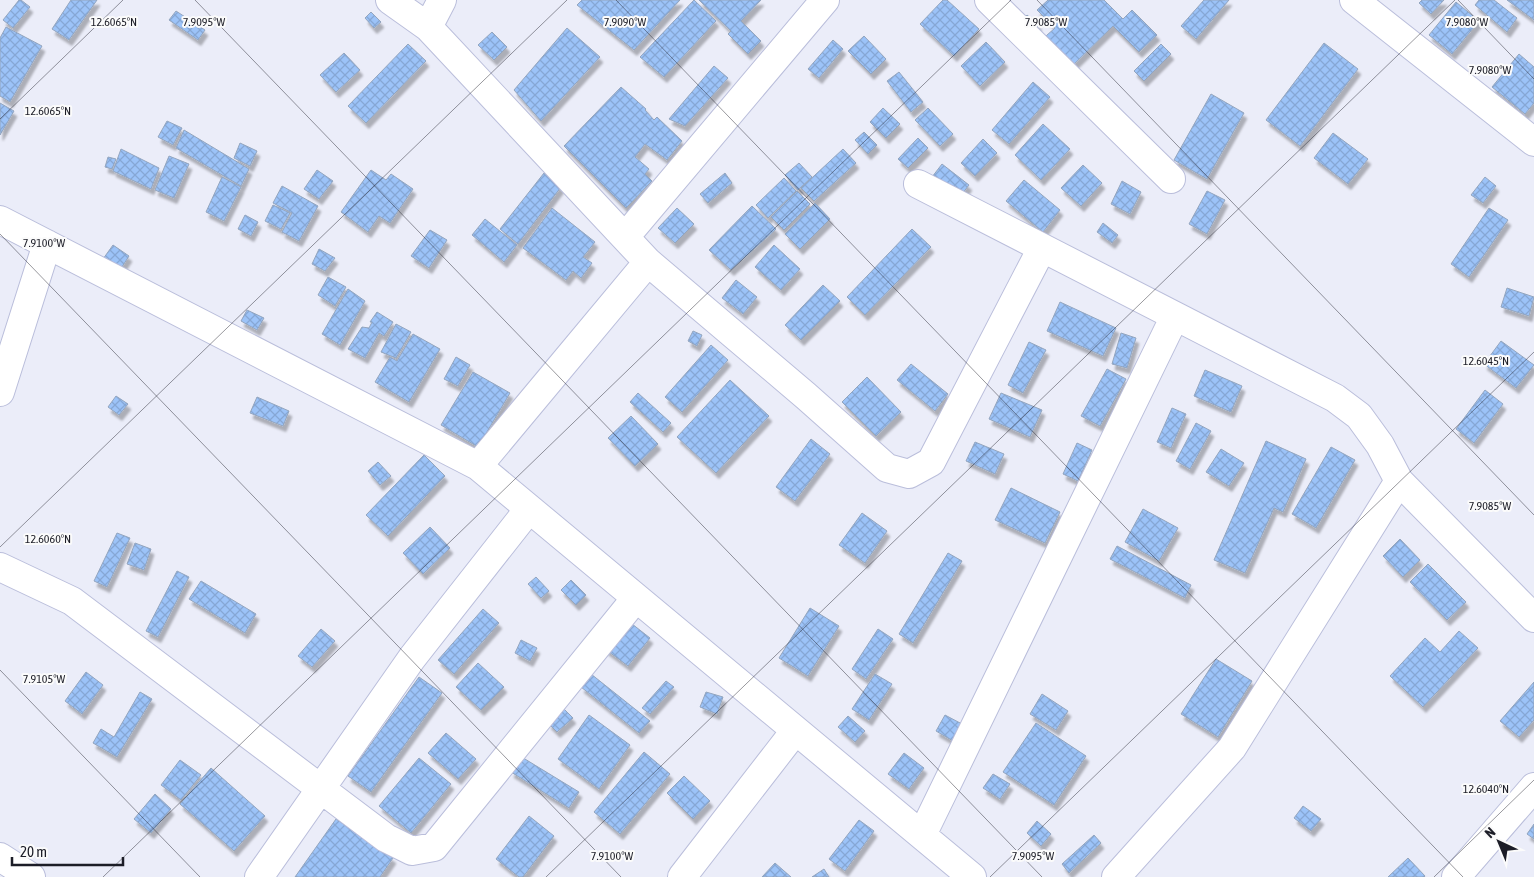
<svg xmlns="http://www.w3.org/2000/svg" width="1534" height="877" viewBox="0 0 1534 877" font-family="'Asap Condensed',sans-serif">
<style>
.building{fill:url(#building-cross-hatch);stroke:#93a5be;filter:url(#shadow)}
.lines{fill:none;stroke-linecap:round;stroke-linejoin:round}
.street-casing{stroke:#babedb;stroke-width:30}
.street{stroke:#fff;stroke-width:28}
.ticks{fill:none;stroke:#1c1d27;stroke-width:1;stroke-opacity:0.45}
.ticks-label{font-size:12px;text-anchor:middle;fill:#1c1d27;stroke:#fbfbfb;stroke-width:4;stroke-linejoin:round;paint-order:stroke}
</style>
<defs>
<pattern id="building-cross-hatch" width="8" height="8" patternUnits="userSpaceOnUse" patternTransform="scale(1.25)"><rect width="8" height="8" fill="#9cc3f8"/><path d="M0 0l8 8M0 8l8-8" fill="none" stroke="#86a7d5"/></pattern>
<filter id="shadow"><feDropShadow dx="3" dy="5.5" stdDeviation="1" flood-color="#0004"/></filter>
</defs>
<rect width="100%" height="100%" fill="#ebedf9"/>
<path class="building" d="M19 0H21L30 7 13 28 3 20Z
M71 0H97L69 40 52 29Z
M582 0H680L634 50 577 5Z
M694 0 716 21 664 77 640 57Z
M699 0H761L741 21 761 41 748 54 728 34 731 31Z
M943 0H947L979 29 954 56 920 24Z
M1048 0H1104L1123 19 1132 10 1157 35 1139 52 1113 26 1067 71 1038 43 1055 28 1037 10Z
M1204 0H1229L1196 39 1181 26Z
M1422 0H1444L1431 14 1419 3Z
M1479 0H1494L1517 18 1507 32 1475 5Z
M1507 0H1534V20Z
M1456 2 1479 21 1452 54 1429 35Z
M176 11 205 30 198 40 169 20Z
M371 12 381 22 374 28 365 18Z
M1027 15 1039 25 1028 37 1017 26Z
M6 27 42 46 10 102 0 96V38Z
M567 28 600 57 541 121 514 90Z
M492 32 507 47 494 60 478 45Z
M864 36 886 59 871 74 848 51Z
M833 40 843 49 819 78 808 69Z
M986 42 1005 62 980 86 961 66Z
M1324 43 1358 69 1300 146 1266 120Z
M408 44 426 61 366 123 348 106Z
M1161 44 1171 54 1144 81 1134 71Z
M344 53 360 70 336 92 320 75Z
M1519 54 1534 67V103L1525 114 1492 87Z
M714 66 728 78 685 126 669 119Z
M899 72 923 102 911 112 887 81Z
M1033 82 1050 97 1009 144 992 130Z
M621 87 646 109 645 110 654 120 657 117 682 141 667 160 645 144 635 157 649 169 645 174 652 181 626 208 564 146Z
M1211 94 1244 113 1207 179 1174 160Z
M0 103 14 111 0 135Z
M883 108 900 124 886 138 870 122Z
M928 108 953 134 940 146 915 120Z
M167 121 182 128 173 145 158 137Z
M1043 124 1070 149 1041 180 1015 155Z
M184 130 249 169 241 186 176 148Z
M864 132 877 145 868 154 855 140Z
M1333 133 1368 159 1348 184 1314 158Z
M918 138 928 148 908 168 898 159Z
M983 139 997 153 975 176 961 163Z
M240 143 257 151 250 166 234 158Z
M121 149 159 168 151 189 113 171Z
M843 149 856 163 814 201 801 188Z
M169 156 189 164 174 198 155 190Z
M108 157 116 159 112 169 105 167Z
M799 163 812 177 798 190 785 175Z
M942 164 969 185 959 198 932 177Z
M1083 165 1102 183 1081 206 1061 188Z
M317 170 333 181 319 199 304 189Z
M371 170 386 180 391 174 413 189 390 223 379 216 368 232 341 212Z
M544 173 561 187 518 244 500 229Z
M725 173 732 183 708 203 700 194Z
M222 177 241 187 224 221 206 212Z
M1485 177 1496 186 1483 203 1471 195Z
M784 178 796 191 768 218 756 205Z
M1024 180 1060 210 1043 232 1006 201Z
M1122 181 1141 192 1130 214 1111 204Z
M282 186 318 206 299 241 282 232 292 213 273 203Z
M797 191 810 204 784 230 771 217Z
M1207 191 1225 200 1207 234 1189 224Z
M815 203 830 219 800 249 785 234Z
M273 205 290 213 281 229 265 221Z
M752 206 776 229 731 270 709 250Z
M552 208 595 242 583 257 592 263 581 278 573 271 566 280 523 248Z
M677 208 694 224 675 243 658 228Z
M1489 208 1508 220 1469 277 1451 264Z
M245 215 258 222 251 236 238 229Z
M485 219 517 245 504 262 472 235Z
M1103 223 1118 235 1112 243 1097 232Z
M912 229 931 247 865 315 847 297Z
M430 230 447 240 429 268 411 256Z
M113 245 129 256 120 270 103 259Z
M774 245 800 269 781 290 755 267Z
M319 249 335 258 325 271 312 264Z
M328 277 346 287 335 306 318 295Z
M736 280 757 297 743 314 722 298Z
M823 285 840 301 801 340 785 325Z
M1507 288 1534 297 1529 316 1501 307Z
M348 289 365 301 340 345 322 334Z
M1060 302 1116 328 1103 356 1047 331Z
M247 310 264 318 257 330 241 321Z
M377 312 393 322 384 336 379 333 365 358 348 349 362 327 369 328 372 322H370Z
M396 324 411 332 396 358 381 352Z
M693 331 702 335 697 346 688 341Z
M1121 333 1136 338 1127 368 1112 364Z
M413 334 440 349 409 402 375 382 390 357 397 361Z
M1501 341 1534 365 1516 388 1484 364Z
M1029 342 1046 350 1023 393 1008 385Z
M711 345 728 360 682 412 665 397Z
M456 357 470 365 458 386 444 379Z
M911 364 948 394 935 411 897 380Z
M1107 369 1126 379 1100 426 1081 416Z
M1205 370 1242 386 1231 412 1194 396Z
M473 372 510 393 478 447 441 425Z
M867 377 901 412 876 436 842 402Z
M730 380 769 416 716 473 677 437Z
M1485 390 1503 404 1474 443 1456 429Z
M638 393 671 423 663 432 630 402Z
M1001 393 1042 410 1030 437 989 419Z
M116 396 128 404 119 415 108 407Z
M257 397 289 411 283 426 250 413Z
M1172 408 1186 414 1171 448 1157 442Z
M631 416 658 444 635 466 608 438Z
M1196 423 1211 431 1190 469 1176 461Z
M811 439 830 454 795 501 776 487Z
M1266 441 1306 459 1283 512 1274 508 1245 573 1214 560Z
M975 442 1004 454 995 474 966 461Z
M1077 443 1092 450 1078 481 1063 474Z
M1331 447 1355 460 1316 528 1292 514Z
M1221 449 1244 463 1229 486 1206 472Z
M424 455 445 476 388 536 366 515Z
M378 462 391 476 380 485 368 471Z
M1011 488 1060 512 1045 543 995 520Z
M1143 509 1178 528 1159 561 1125 542Z
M862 513 887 531 865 563 839 545Z
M430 527 450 548 423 574 403 553Z
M117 533 130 538 107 587 94 581Z
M1400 539 1420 560 1403 577 1383 556Z
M135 543 151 549 144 570 127 564Z
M1117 546 1191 585 1185 598 1110 559Z
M948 553 962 561 913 643 899 634Z
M1428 564 1466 602 1447 620 1410 582Z
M177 571 189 577 158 637 146 631Z
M536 577 549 591 541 598 528 584Z
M571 580 586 595 576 605 561 590Z
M201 581 256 614 245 633 189 599Z
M810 608 839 626 808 676 779 658Z
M483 609 499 623 454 674 438 660Z
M627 620 650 638 628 666 605 649Z
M321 629 335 641 312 667 298 656Z
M878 629 893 639 866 679 852 669Z
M1459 631 1478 648 1423 707 1390 676 1425 638 1440 652Z
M521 640 537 648 530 661 515 653Z
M1216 659 1252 681 1218 737 1181 714Z
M478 663 504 687 481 710 456 687Z
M86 672 103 685 82 714 65 701Z
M591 674 650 721 639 733 581 687Z
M875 674 892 684 869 720 852 709Z
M419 677 442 693 371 792 348 776Z
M666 681 674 687 650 714 642 708Z
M1534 682V720L1519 737 1500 721Z
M140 692 152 699 117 757 93 743 101 729 114 737Z
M706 692 723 697 717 714 700 707Z
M1042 694 1068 711 1056 730 1030 714Z
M564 709 573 718 557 732 548 723Z
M589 715 630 745 599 789 558 759Z
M945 715 962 724 953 741 936 731Z
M848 716 865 731 855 742 838 727Z
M1036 723 1086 756 1054 805 1003 772Z
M446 733 476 759 458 779 428 753Z
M644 752 670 774 620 834 594 812Z
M904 753 924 768 909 789 888 774Z
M520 756 579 792 569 808 511 772Z
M419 758 451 784 411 833 379 806Z
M180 760 201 775 181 800 161 785Z
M211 768 265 816 234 851 180 804Z
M993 774 1010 784 1000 799 983 788Z
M684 776 710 801 693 819 667 793Z
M155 794 171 809 151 833 134 819Z
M1303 806 1321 819 1311 831 1294 818Z
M529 816 554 836 523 877H519L496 859Z
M336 819 393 858 380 877H295Z
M859 820 874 831 845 871 829 859Z
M1037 821 1051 834 1041 846 1027 833Z
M1534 824V839L1527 834Z
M1094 835 1101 843 1069 873 1062 864Z
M1408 858 1425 876 1424 877H1388Z
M775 863 791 877H762Z
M824 869 829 877H812Z"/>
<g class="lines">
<g class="street-casing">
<path id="street" d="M390 0 428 27 648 262 806 396 887 468 909 474 931 462 1042 248
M989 0 1171 179
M1354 0 1534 142
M428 27 442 0
M918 184 1335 398 1359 416 1380 445 1399 481 1534 618
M0 220 478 466 972 877
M625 237 825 0
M0 392 47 244
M478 466 648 262
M0 567 72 601 386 838 412 851 434 847 636 598
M922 835 1175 316
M0 857 31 877
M259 877 412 658 529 509
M682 877 795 731
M1116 877 1232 748 1399 481
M1456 877 1534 787"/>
</g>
<use href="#street" class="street"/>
</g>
<path class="ticks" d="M195 0 1042 877M616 0 1463 877M1037 0 1534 515M1458 0 1534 79M0 119 123 0M0 234 621 877M0 547 567 0M0 670 200 877M103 877 1011 0M546 877 1455 0M990 877 1534 352M1434 877 1534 780"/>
<g class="ticks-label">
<text x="114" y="26">12.6065°N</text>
<text x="204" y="26">7.9095°W</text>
<text x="625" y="26">7.9090°W</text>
<text x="1046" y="26">7.9085°W</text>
<text x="1467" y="26">7.9080°W</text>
<text x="1490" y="74">7.9080°W</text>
<text x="48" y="115">12.6065°N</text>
<text x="44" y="247">7.9100°W</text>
<text x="1486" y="365">12.6045°N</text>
<text x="1490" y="510">7.9085°W</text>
<text x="48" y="543">12.6060°N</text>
<text x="44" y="683">7.9105°W</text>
<text x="1486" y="793">12.6040°N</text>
<text x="612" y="860">7.9100°W</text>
<text x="1033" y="860">7.9095°W</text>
</g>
<g transform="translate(1499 842) rotate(316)" stroke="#fbfbfb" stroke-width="4" paint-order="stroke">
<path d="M0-4L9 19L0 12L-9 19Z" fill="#1c1d27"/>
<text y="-8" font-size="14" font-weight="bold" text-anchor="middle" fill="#1c1d27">N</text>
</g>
<path d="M12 857v8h111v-8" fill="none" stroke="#1c1d27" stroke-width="2.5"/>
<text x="20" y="857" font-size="15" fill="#1c1d27" stroke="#fbfbfb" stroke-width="4" paint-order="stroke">20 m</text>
</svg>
